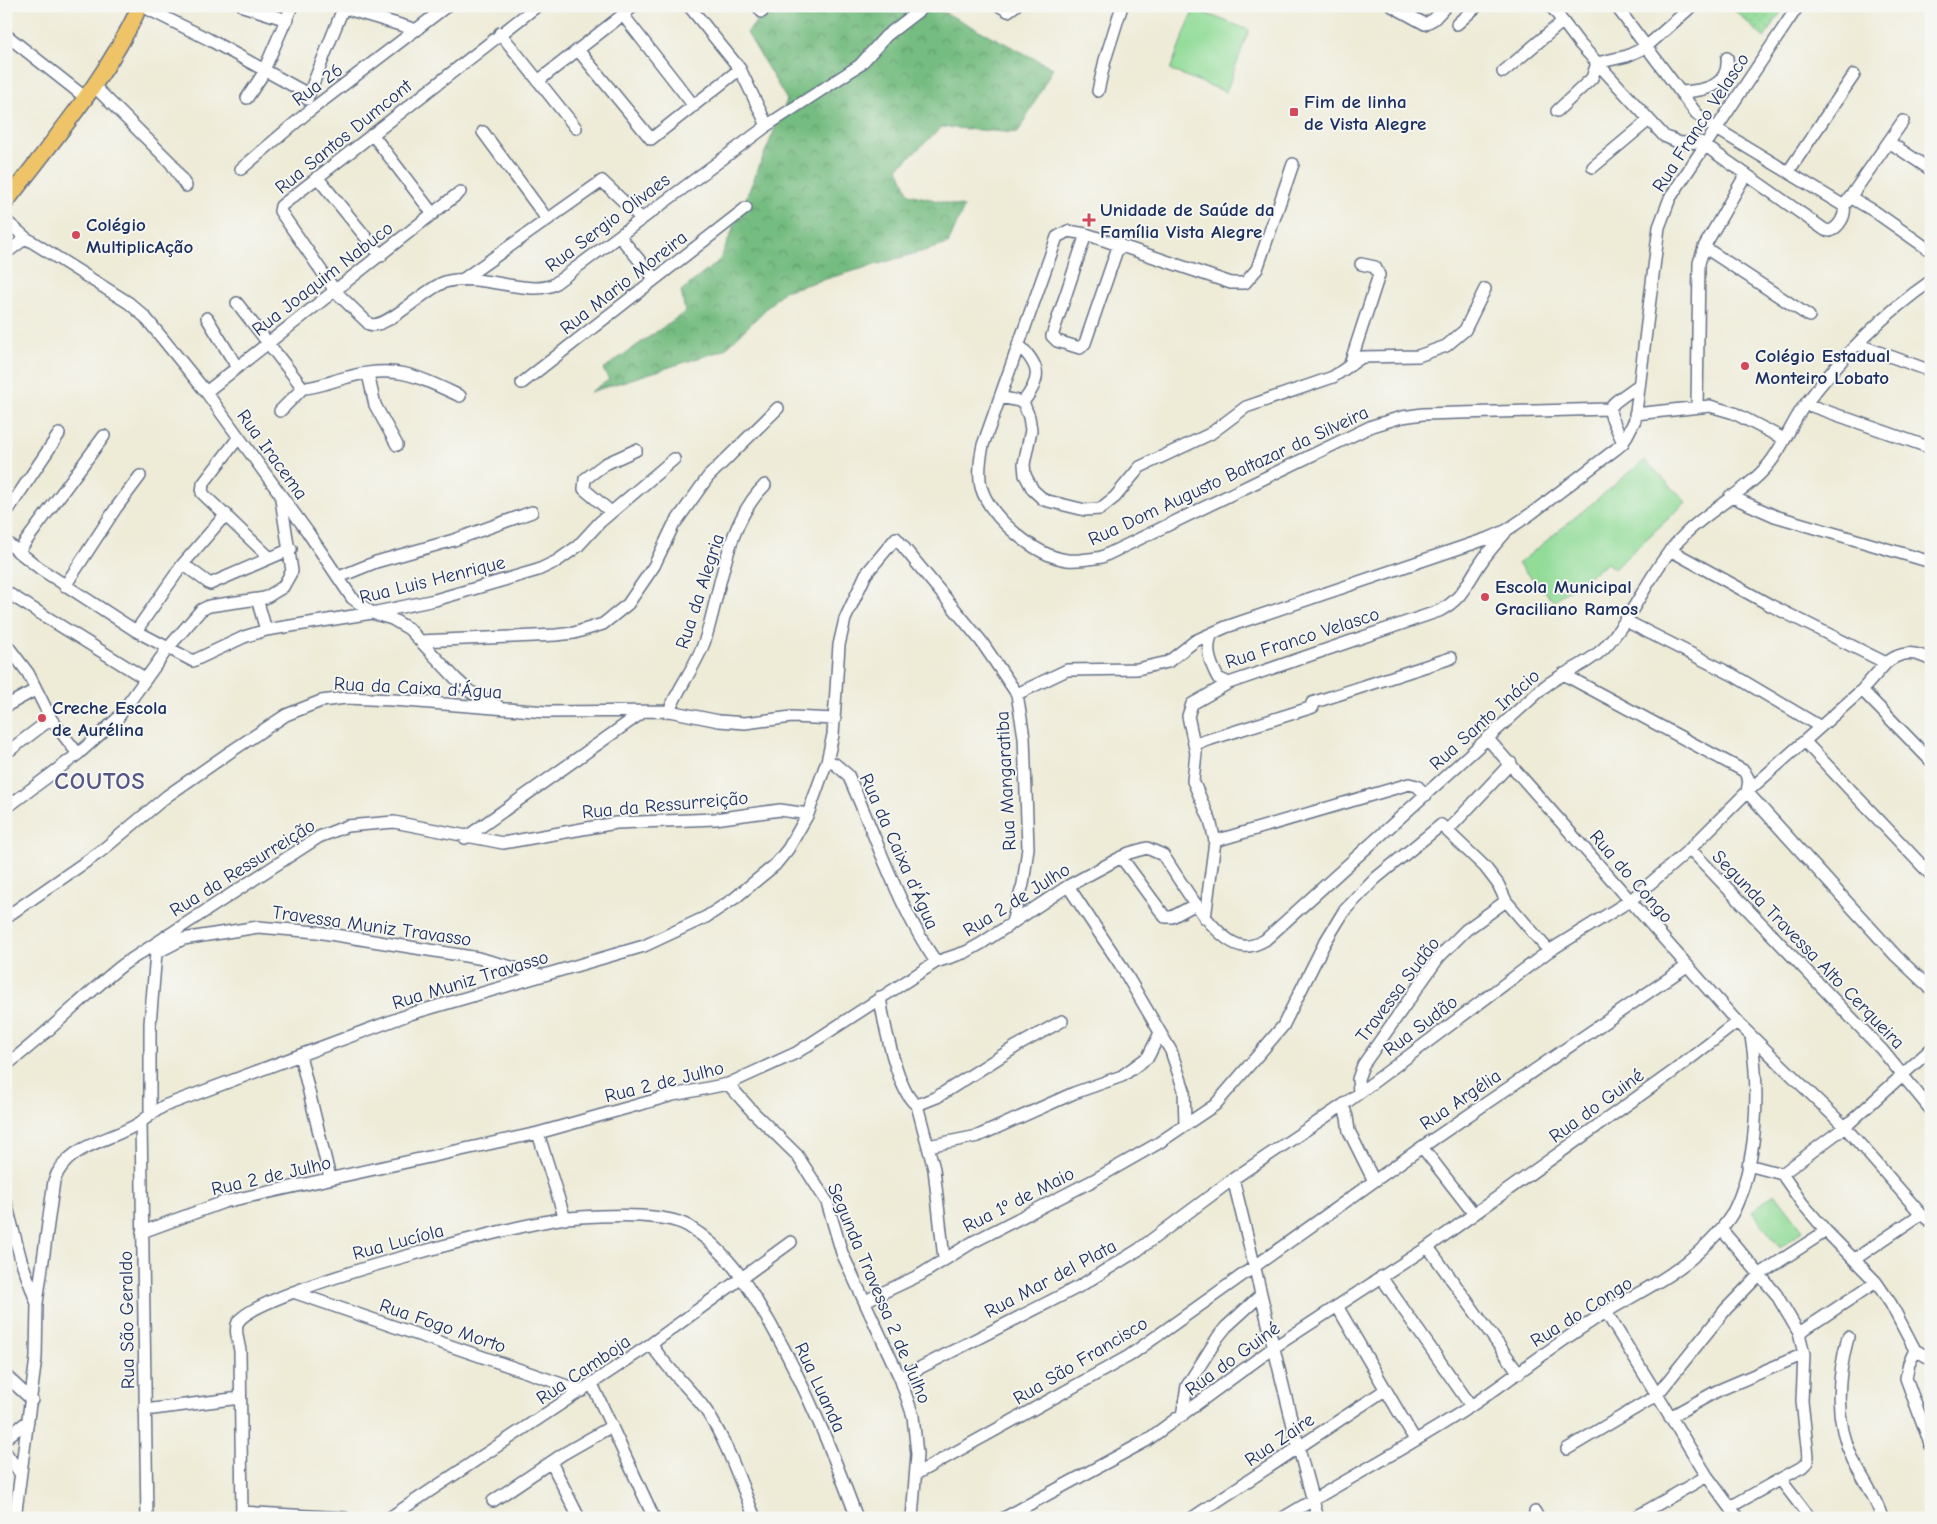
<svg xmlns="http://www.w3.org/2000/svg" width="1937" height="1524" viewBox="0 0 1937 1524" font-family="'Comic Neue',sans-serif">
<style>
.grass{fill:url(#grass-dots);stroke:#56867b}
.forest{fill:url(#forest-crowns);stroke:#48766f}
.park{fill:#92dc98;stroke:#56867b}
.lines{fill:none;stroke-linecap:round;stroke-linejoin:round}
.minor-casing{stroke:#657188;stroke-width:14}
.major-casing{stroke:#657188;stroke-width:18}
.minor{stroke:#fff;stroke-width:11}
.major{stroke:#efc469;stroke-width:15}
.poi-dot{fill:#d1495b;stroke:#f6f6f2;stroke-width:2}
.labels{text-anchor:middle;stroke-width:4;stroke-linejoin:round;paint-order:stroke}
.street-label{font-size:19px;fill:#1b2f5e;stroke:#f6f6f2}
.poi-label{font-size:19px;font-weight:bold;fill:#1b2f5e;stroke:#f6f6f2;text-anchor:start}
.district-label{font-size:24px;font-weight:bold;letter-spacing:1px;fill:#545784;stroke:#f6f6f2}
</style>
<defs>
<pattern id="grass-dots" width="8" height="8" patternUnits="userSpaceOnUse" patternTransform="scale(1.25)"><rect width="8" height="8" fill="#92dc98"/><path d="M2 2h.1M6 6h.1" fill="none" stroke="#7dbd85" stroke-width="1.8" stroke-linecap="round"/></pattern>
<pattern id="forest-crowns" width="20" height="18" patternUnits="userSpaceOnUse" patternTransform="scale(1.25)"><rect width="20" height="18" fill="#75bc80"/><path d="M2 6a3 3 0 1 1 6 0M12 15a3 3 0 1 1 6 0" fill="none" stroke="#5f996c"/></pattern>
</defs>
<rect width="100%" height="100%" fill="#f6f6f2"/>
<filter id="ink" filterUnits="userSpaceOnUse"><feTurbulence type="fractalNoise" baseFrequency=".02" numOctaves="2"/><feDisplacementMap in="SourceGraphic" scale="10" xChannelSelector="R" yChannelSelector="G"/><feConvolveMatrix kernelMatrix="1 2 1 2 8 2 1 2 1" color-interpolation-filters="sRGB"/></filter>
<filter id="wash" filterUnits="userSpaceOnUse"><feTurbulence type="fractalNoise" baseFrequency=".0096" numOctaves="4" result="noise"/><feDisplacementMap in="SourceGraphic" scale="20" xChannelSelector="R" yChannelSelector="G"/><feGaussianBlur stdDeviation="1.12" result="paint"/><feColorMatrix in="noise" values="0 0 0 0 0 0 0 0 0 0 0 0 0 0 0 0 0 1.4 0 .05"/><feComposite in="paint" operator="in"/></filter>
<g filter="url(#wash)">
<rect width="100%" height="100%" fill="#eeebd7"/>
<path class="grass" d="M1730 6H1785L1764 38Z"/>
<path class="forest" d="M809 6H932L1053 68 1018 133 942 127 898 168 909 194 964 207 948 244 784 291 724 350 590 392 609 380 603 369 685 312 681 291 720 260 787 100 747 33 767 8Z"/>
<path class="park" d="M1194 9 1249 30 1226 92 1170 70Z
M1645 460 1686 502 1614 569 1607 563 1553 601 1518 564Z
M1775 1193 1803 1230 1780 1248 1752 1211Z"/>
</g>
<g filter="url(#ink)">
<g class="lines">
<g class="minor-casing">
<path id="minor" d="M142 6 208 39 308 94
M243 6 287 20
M537 6 281 206 280 211 336 292 369 324C386 331 425 288 445 282 479 272 526 296 553 285L764 128 766 125 764 119 740 69 689 6
M758 6 762 12
M1000 6 1008 11 1015 6
M1392 6 1425 24 1434 19 1446 6
M1551 6 1579 43 1664 136 1680 143 1700 142 1825 230 1830 231C1839 227 1846 216 1844 206
M1616 6 1696 113 1707 123 1844 206
M344 8 417 30
M623 15 694 106
M1457 24 1477 6
M500 33 576 128
M6 35 86 98
M578 50 651 139 740 69
M1503 72 1562 22
M538 81 634 6
M94 86 171 163 186 186
M1098 91 1105 60 1122 6
M1681 92C1703 91 1730 87 1727 58
M247 98 261 77 292 6
M307 99 344 6
M1557 111 1592 78 1597 63 1627 56 1646 47 1692 6
M766 126 860 65 886 36 925 6
M483 132 547 219
M372 134 433 214
M1889 142 1931 170
M1293 164 1257 269 1245 283H1231L1086 234 1068 231 1057 237 983 445C980 459 978 473 981 487 990 518 1036 556 1067 560 1079 561 1090 559 1102 557L1372 426 1402 417 1423 414 1609 409
M1593 167 1649 120
M241 169 308 112 447 6
M1788 172 1854 75
M317 177 381 256
M1850 197 1874 211 1928 249
M1844 206 1903 121
M6 221 26 238 129 303 145 317 206 392 307 531 352 598 372 613 392 619 409 629 456 679 469 691 498 706
M1086 234 1052 336 1057 341 1080 348 1085 343 1119 244
M620 237 655 279
M1704 247 1809 316
M6 253 26 238
M462 280 602 181 642 219
M237 303 303 388C317 388 334 380 348 377 396 364 417 376 460 396
M207 318 237 367
M1018 344C1040 366 1043 377 1023 402
M1859 345 1931 371
M1350 364 1379 275 1375 267 1361 264
M368 374 375 405 397 445
M522 383 746 208
M206 392 460 192
M1000 397 1023 402 1029 417 1031 430 1024 464 1025 475 1033 490 1044 500 1085 510 1100 509 1115 497 1140 467 1210 434 1246 407 1333 377 1362 357 1418 356 1446 346 1465 330 1485 289
M1806 404 1931 448
M1697 407 1699 263 1704 247 1746 174
M280 411 303 388
M1635 414 1710 406 1734 413 1784 439
M239 437 203 484 202 493 269 557
M1623 443C1606 402 1601 412 1639 385
M1730 496 1775 516 1931 562
M611 512 584 489 585 479 605 464 636 450
M6 513 59 434
M6 542 42 570 136 631 193 661 244 637 266 630 372 613 435 600 538 570 557 561 578 546 600 522 674 459
M18 552 104 436
M183 564 210 584 291 549
M339 577 376 562 454 540 532 512
M65 586 116 508 140 476
M6 592 146 679
M257 599 266 630
M1626 621 1733 675 1819 726
M136 631 183 564 226 514
M1212 633C1205 649 1210 663 1218 678L1229 683
M420 641 556 635 574 633 603 624 628 604 654 566 673 526 708 477 778 408
M6 644 28 673 51 719 78 754
M1886 663C1901 651 1914 651 1931 660
M1563 674 1744 771 1749 780 1747 792 1896 956 1931 989
M1862 690 1931 761
M1017 694 1067 670 1137 669 1168 662 1195 641 1226 627 1492 537 1507 530 1532 513 1616 449 1623 443 1635 420 1659 227 1670 198 1798 6
M1312 703 1451 658
M6 706 35 690
M669 711C679 687 698 662 705 640 721 590 726 523 765 485
M1487 738 1737 1022 1845 1127 1921 1214 1931 1222
M1805 742 1931 875
M1195 744 1313 707
M6 753 51 719
M827 761 835 764 848 775C876 836 898 907 936 962
M6 808 78 754 117 719 168 648 201 610 209 606 265 598 283 587 292 571 281 499
M1448 830 1511 763
M465 838 643 712
M1215 841 1409 784 1417 786 1426 795
M1690 849 1882 1050 1931 1110
M1121 857 1165 917H1172L1196 904
M1068 886 1120 964 1171 1051 1184 1090 1185 1124
M6 917 100 852 167 796 230 752 286 715 321 701 346 698 393 700 546 712 669 711 719 721 745 723 792 717 835 719
M1205 918 1215 841 1210 820 1193 781 1196 753 1188 716 1192 704 1229 683 1439 611C1462 599 1466 585 1480 564 1487 553 1496 543 1505 533
M166 936 183 939 258 927 317 932 478 958 541 975
M880 997C883 1019 898 1095 917 1105L937 1097 1017 1046 1062 1021
M300 1055 330 1178
M6 1065C48 1034 83 996 124 964L319 837 347 826 394 822 503 843 616 823 715 819 780 810 808 814
M728 1084 753 1112 797 1155 827 1202 842 1253 900 1378 913 1416 917 1454 912 1518
M1359 1092 1358 1079 1363 1065 1439 957 1466 930 1506 901
M917 1105 934 1169 944 1259
M1343 1105 1347 1117 1349 1131 1374 1181
M150 1114V1024L156 953 183 939
M141 1122 147 1518
M538 1133 565 1219
M928 1146 978 1136 1074 1093 1122 1076 1148 1057 1160 1033
M1422 1147 1474 1214
M1748 1165 1782 1174
M1782 1174 1802 1203 1826 1231 1876 1282 1891 1304 1915 1350 1931 1359
M1782 1174 1845 1127 1931 1049
M1233 1179C1262 1292 1285 1406 1318 1518
M6 1203 21 1260 36 1301
M1721 1229 1776 1294 1799 1333 1804 1354 1802 1401 1808 1456 1807 1462 1802 1467 1730 1507
M142 1232 224 1202 538 1133 673 1095 728 1084 796 1053 936 962 966 952 982 943 1068 886 1129 853 1147 848 1163 855C1179 878 1214 942 1243 946 1251 947 1258 944 1265 940L1544 687C1563 672 1586 666 1604 648 1636 614 1651 567 1685 534 1710 509 1748 490 1769 464 1783 447 1791 424 1804 406 1839 360 1883 314 1931 281
M1428 1247 1519 1373
M1855 1259 1921 1214
M1381 1277 1471 1406
M293 1292 582 1391
M865 1301 920 1275 973 1242 1092 1181 1157 1144 1215 1105 1283 1026 1324 944 1344 911 1376 878 1441 825 1485 867 1498 884 1506 901 1549 951
M1337 1306 1415 1440
M1606 1312 1707 1476 1738 1518
M1799 1333 1876 1282
M1848 1337C1837 1379 1834 1419 1853 1460 1863 1479 1876 1497 1882 1518
M651 1344C666 1368 688 1386 705 1409 727 1441 740 1482 755 1518
M1915 1350 1909 1363 1906 1378 1931 1446
M6 1376 32 1400
M900 1378 1080 1286 1138 1250 1233 1179 1343 1105 1549 951 1631 900 1690 849 1747 792 1862 690 1886 663 1770 605 1670 550
M592 1384 654 1518
M145 1410 240 1398
M1182 1416 1187 1386 1218 1337 1226 1327 1261 1295
M1670 1417 1717 1391 1804 1354
M6 1438 28 1421
M1567 1449 1656 1396 1726 1309 1760 1274 1826 1231
M6 1453 20 1473
M551 1462 579 1518
M916 1474 1129 1356 1422 1147 1687 966
M1780 1479 1810 1518
M493 1501 563 1454 612 1426
M241 1512 345 1518
M1535 1512 1538 1518
M15 1518 36 1358 37 1303 54 1181C67 1143 111 1142 141 1122 149 1116 155 1111 164 1106L410 1014 644 946 706 917 735 898 775 865 788 849 808 814 827 761 833 735 839 645 845 619 866 574 896 538 981 641 1017 694 1024 737 1028 848 1023 884 1012 922
M242 1518 240 1351C239 1343 234 1330 238 1322 258 1290 521 1223 567 1218 596 1216 663 1211 688 1226 728 1250 748 1286 771 1325 806 1387 832 1451 857 1518
M389 1518 651 1344 791 1242
M1004 1518 1146 1441 1273 1348 1428 1247 1674 1071 1737 1022
M1192 1518 1385 1390
M1283 1518C1345 1480 1410 1446 1471 1406 1511 1379 1549 1349 1589 1323 1630 1295 1668 1282 1705 1246 1715 1236 1725 1226 1732 1214 1758 1164 1760 1091 1751 1036
M1634 1518 1707 1476"/>
</g>
<g class="major-casing">
<path id="major" d="M6 202C54 139 107 78 140 6"/>
</g>
<use href="#minor" class="minor"/>
<use href="#major" class="major"/>
</g>
</g>
<g class="poi-dot">
<rect x="1289" y="107" width="10" height="10" rx="2.5"/>
<path d="M1086.5 212.5h5v5h5v5h-5v5h-5v-5h-5v-5h5z"/>
<circle cx="76" cy="235" r="5"/>
<circle cx="1745" cy="366" r="5"/>
<circle cx="1485" cy="597" r="5"/>
<circle cx="42" cy="718" r="5"/>
</g>
<g class="labels">
<g class="street-label">
<text transform="translate(317 84) rotate(-37)" y="7">Rua 26</text>
<text transform="translate(1700 122) rotate(-57)" y="7">Rua Franco Velasco</text>
<text transform="translate(343 136) rotate(-39)" y="7">Rua Santos Dumcont</text>
<text transform="translate(607 222) rotate(-37)" y="7">Rua Sergio Olivaes</text>
<text transform="translate(322 278) rotate(-38)" y="7">Rua Joaquim Nabuco</text>
<text transform="translate(623 282) rotate(-38)" y="7">Rua Mario Moreira</text>
<text transform="translate(273 454) rotate(54)" y="7">Rua Iracema</text>
<text transform="translate(1228 475) rotate(-25)" y="7">Rua Dom Augusto Baltazar da Silveira</text>
<text transform="translate(432 579) rotate(-14)" y="7">Rua Luis Henrique</text>
<text transform="translate(699 591) rotate(-72)" y="7">Rua da Alegria</text>
<text transform="translate(1302 637) rotate(-18)" y="7">Rua Franco Velasco</text>
<text transform="translate(418 687) rotate(3)" y="7">Rua da Caixa d'Água</text>
<text transform="translate(1484 719) rotate(-42)" y="7">Rua Santo Inácio</text>
<text transform="translate(1005 781) rotate(-93)" y="7">Rua Mangaratiba</text>
<text transform="translate(665 804) rotate(-5)" y="7">Rua da Ressurreição</text>
<text transform="translate(900 851) rotate(66)" y="7">Rua da Caixa d'Água</text>
<text transform="translate(242 867) rotate(-32)" y="7">Rua da Ressurreição</text>
<text transform="translate(1632 876) rotate(49)" y="7">Rua do Congo</text>
<text transform="translate(1016 899) rotate(-32)" y="7">Rua 2 de Julho</text>
<text transform="translate(372 925) rotate(8)" y="7">Travessa Muniz Travasso</text>
<text transform="translate(1809 949) rotate(46)" y="7">Segunda Travessa Alto Cerqueira</text>
<text transform="translate(470 979) rotate(-17)" y="7">Rua Muniz Travasso</text>
<text transform="translate(1397 989) rotate(-53)" y="7">Travessa Sudão</text>
<text transform="translate(1420 1025) rotate(-37)" y="7">Rua Sudão</text>
<text transform="translate(664 1081) rotate(-14)" y="7">Rua 2 de Julho</text>
<text transform="translate(1460 1099) rotate(-34)" y="7">Rua Argélia</text>
<text transform="translate(1596 1105) rotate(-36)" y="7">Rua do Guiné</text>
<text transform="translate(271 1175) rotate(-13)" y="7">Rua 2 de Julho</text>
<text transform="translate(1018 1199) rotate(-27)" y="7">Rua 1º de Maio</text>
<text transform="translate(398 1241) rotate(-15)" y="7">Rua Lucíola</text>
<text transform="translate(1050 1278) rotate(-28)" y="7">Rua Mar del Plata</text>
<text transform="translate(880 1293) rotate(67)" y="7">Segunda Travessa 2 de Julho</text>
<text transform="translate(1581 1311) rotate(-32)" y="7">Rua do Congo</text>
<text transform="translate(126 1320) rotate(-91)" y="7">Rua São Geraldo</text>
<text transform="translate(443 1325) rotate(19)" y="7">Rua Fogo Morto</text>
<text transform="translate(1232 1358) rotate(-36)" y="7">Rua do Guiné</text>
<text transform="translate(1080 1360) rotate(-31)" y="7">Rua São Francisco</text>
<text transform="translate(583 1369) rotate(-34)" y="7">Rua Camboja</text>
<text transform="translate(821 1387) rotate(65)" y="7">Rua Luanda</text>
<text transform="translate(1279 1439) rotate(-34)" y="7">Rua Zaire</text>
</g>
<g class="poi-label">
<text x="1304" y="108">Fim de linha<tspan x="1304" dy="22">de Vista Alegre</tspan></text>
<text x="1100" y="216">Unidade de Saúde da<tspan x="1100" dy="22">Família Vista Alegre</tspan></text>
<text x="86" y="231">Colégio<tspan x="86" dy="22">MultiplicAção</tspan></text>
<text x="1755" y="362">Colégio Estadual<tspan x="1755" dy="22">Monteiro Lobato</tspan></text>
<text x="1495" y="593">Escola Municipal<tspan x="1495" dy="22">Graciliano Ramos</tspan></text>
<text x="52" y="714">Creche Escola<tspan x="52" dy="22">de Aurélina</tspan></text>
</g>
<g class="district-label">
<text x="100" y="789">COUTOS</text>
</g>
</g>
<rect width="1937" height="1524" fill="none" stroke="#f6f6f2" stroke-width="25"/>
</svg>
